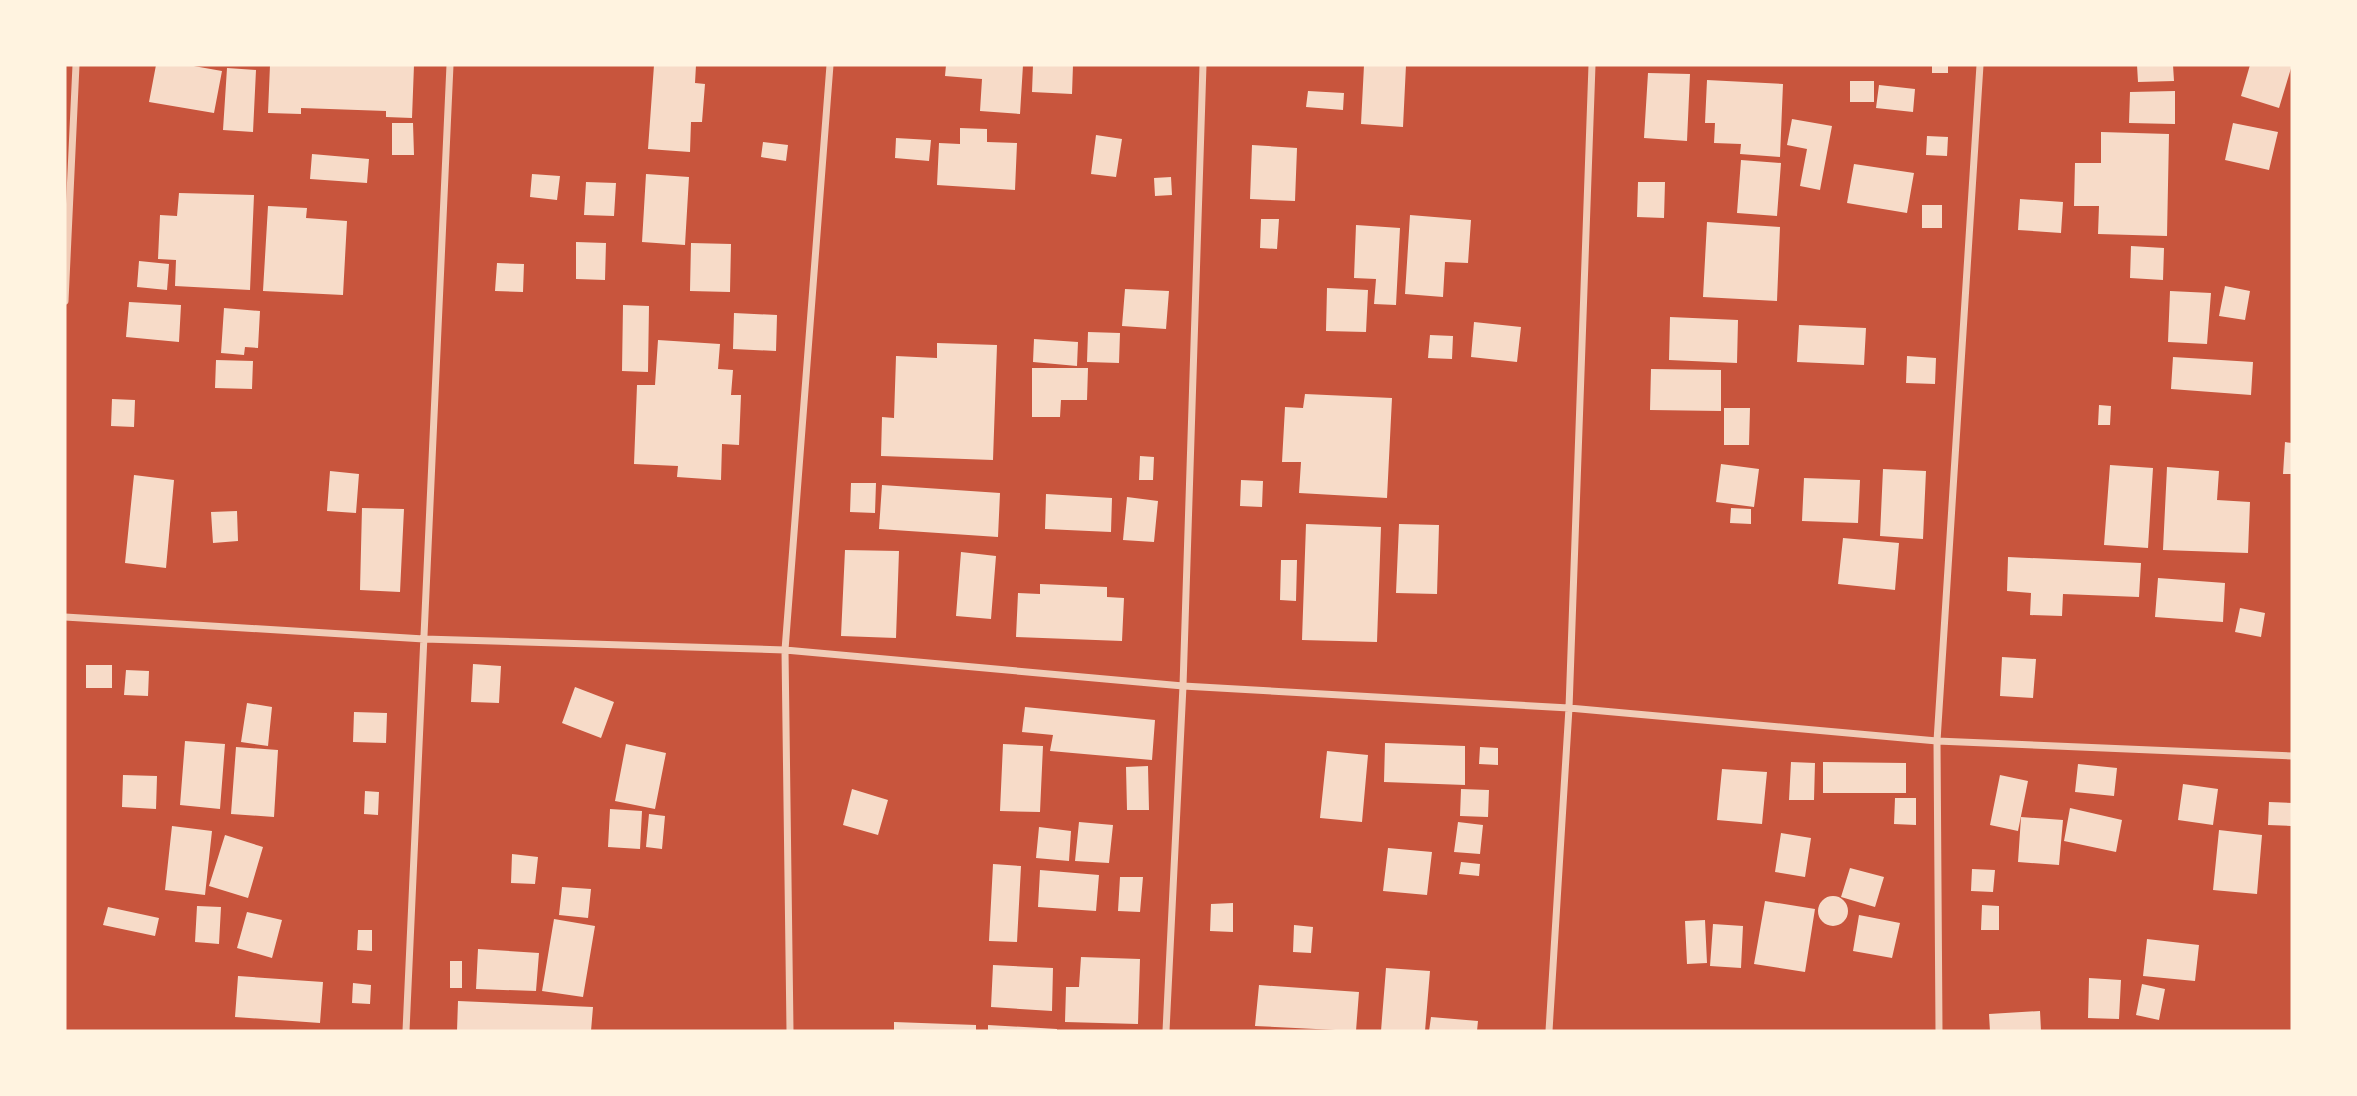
<svg xmlns="http://www.w3.org/2000/svg" width="2357" height="1096" viewBox="0 0 2357 1096" font-family="'DejaVu Sans',sans-serif">
<style>
.building{fill:#f7dbc8}
.lines{fill:none;stroke-linecap:round;stroke-linejoin:round}
.minor{stroke:#f1ccb7;stroke-width:7}
</style>
<rect width="100%" height="100%" fill="#c8553d"/>
<path class="building" d="M156 65H188L222 71 214 113 149 102Z
M270 65H414L412 118 386 117V111L301 108V114L268 113Z
M654 65H696L695 83 705 84 702 122H691L690 152 648 149Z
M946 65H1023L1020 114 980 111 982 79 945 76Z
M1033 65H1073L1072 94 1032 92Z
M1364 65H1406L1403 127 1361 124Z
M1932 65H1948V73H1932Z
M2137 65H2173L2174 81 2138 82Z
M2250 65H2292L2279 108 2241 96Z
M227 68 256 70 253 132 223 130Z
M1648 73 1690 74 1687 141 1644 138Z
M1707 80 1783 84 1780 157 1740 154 1741 144 1714 143 1715 123H1705Z
M1850 81H1874V102H1850Z
M1879 85 1915 89 1913 112 1876 108Z
M1308 91 1344 93 1343 110 1306 107Z
M2175 91V124L2129 123 2130 92Z
M1792 119 1832 126 1820 190 1800 186 1807 149 1787 145Z
M392 123H413L414 155H392Z
M2233 123 2278 132 2269 170 2225 160Z
M960 128 987 129V142L1017 143 1015 190 937 185 939 143 960 144Z
M2101 132 2169 134 2167 236 2098 234 2099 206H2074L2075 163H2101Z
M1096 135 1122 139 1116 177 1091 174Z
M1927 136 1948 137 1947 156 1926 155Z
M896 138 931 140 929 161 895 158Z
M763 142 788 145 786 161 761 157Z
M1252 145 1297 148 1295 201 1250 199Z
M312 154 369 159 367 183 310 179Z
M1741 160 1781 163 1777 216 1737 213Z
M1854 164 1914 173 1907 213 1847 203Z
M532 174 560 176 557 200 530 197Z
M646 174 689 177 685 245 642 242Z
M1171 177 1172 195 1155 196 1154 178Z
M586 182 616 183 614 216 584 215Z
M1638 182H1665L1664 218 1637 217Z
M179 193 254 195 250 290 175 286 176 260 158 259 160 215 177 216Z
M2020 199 2063 202 2061 233 2018 230Z
M1922 205H1942V228H1922Z
M268 206 307 208 306 218 347 221 343 295 263 291Z
M1410 215 1471 220 1468 263 1445 262 1443 297 1405 294Z
M1261 219H1279L1277 249 1260 248Z
M1707 222 1780 227 1777 301 1703 297Z
M1356 225 1400 228 1396 305 1374 304 1376 279 1354 278Z
M576 242 606 243 605 280 576 279Z
M691 243 731 244 730 292 690 291Z
M2131 246 2164 248 2163 280 2130 278Z
M139 261 169 264 167 290 137 287Z
M497 263 524 264 523 292 495 291Z
M2225 286 2250 291 2245 320 2219 316Z
M1327 288 1368 290 1366 332 1326 331Z
M1125 289 1169 291 1166 329 1122 326Z
M2170 291 2211 293 2207 344 2168 342Z
M129 302 181 305 179 342 126 337Z
M623 305 649 306 648 372 622 371Z
M224 308 260 311 258 348 245 347 244 355 221 353Z
M734 313 777 315 776 351 733 349Z
M1670 317 1738 320 1737 363 1669 360Z
M1474 322 1521 327 1517 362 1471 357Z
M1799 325 1866 328 1864 365 1797 362Z
M1088 332 1120 333 1119 363 1087 362Z
M1430 335 1453 336 1452 359 1428 358Z
M1034 339 1078 342 1077 366 1033 362Z
M658 340 720 344 718 369 733 370 731 395H741L739 445 722 444 721 480 677 477 678 466 634 464 637 385H655Z
M937 343 997 345 993 460 881 456 882 417 894 418 896 356 937 358Z
M1907 356 1936 358 1935 384 1906 383Z
M2173 357 2253 362 2251 395 2171 389Z
M216 360 253 361 252 389 215 388Z
M1032 368H1088L1087 400H1061L1060 417H1032Z
M1651 369 1721 370V411L1650 410Z
M1305 394 1392 398 1387 498 1299 493 1301 462H1282L1285 407 1303 408Z
M112 399 135 400 134 427 111 426Z
M2099 405 2111 406 2110 425H2098Z
M1724 408H1750L1749 445H1724Z
M2285 442 2292 443V474H2283Z
M1140 456 1154 457 1153 480H1139Z
M1721 464 1759 469 1754 507 1716 502Z
M2110 465 2153 468 2148 548 2104 545Z
M2167 467 2219 471 2217 500 2250 502 2248 553 2163 550Z
M1883 469 1926 471 1923 539 1880 536Z
M330 471 359 474 356 513 327 511Z
M134 475 174 480 166 568 125 563Z
M1804 478 1860 480 1858 523 1802 521Z
M1241 480 1263 481 1262 507 1240 506Z
M851 483H876L875 513 850 512Z
M882 485 1000 493 998 537 879 529Z
M1046 494 1112 498 1111 532 1045 529Z
M1127 497 1158 501 1154 542 1123 540Z
M362 508 404 509 400 592 360 590Z
M1731 508 1751 509V524L1730 523Z
M237 511 238 541 213 543 211 512Z
M1306 524 1381 527 1377 642 1302 640Z
M1399 524 1439 525 1437 594 1396 593Z
M1843 538 1899 543 1895 590 1838 584Z
M845 550 899 551 896 638 841 636Z
M961 552 996 556 991 619 956 616Z
M2008 557 2141 563 2139 597 2063 594 2062 616 2030 615 2031 593 2007 591Z
M1281 560H1297L1296 601 1280 600Z
M2158 578 2225 583 2223 622 2155 617Z
M1040 584 1107 587V597L1124 598 1122 641 1016 637 1018 593 1040 594Z
M2240 608 2265 613 2261 637 2235 632Z
M2002 657 2036 659 2033 698 2000 696Z
M473 664 501 666 499 703 471 702Z
M86 665H112V688H86Z
M126 670 149 671 148 696 124 695Z
M575 687 614 702 601 738 562 723Z
M247 703 272 707 268 746 241 742Z
M1025 707 1155 720 1152 760 1050 751 1053 735 1022 732Z
M354 712 387 713 386 743 353 742Z
M185 741 225 744 220 809 180 805Z
M1385 743 1465 746V785L1384 782Z
M626 744 666 753 655 809 615 801Z
M1003 744 1043 746 1040 812 1000 811Z
M236 747 278 750 274 817 231 814Z
M1480 747 1498 748V765L1479 764Z
M1327 751 1368 755 1362 822 1320 818Z
M1791 762 1815 763 1814 800H1789Z
M1823 762 1906 763V793H1823Z
M2078 764 2117 768 2114 796 2075 792Z
M1148 766 1149 810H1127L1126 767Z
M1722 769 1767 772 1762 824 1717 820Z
M123 775 157 776 156 809 122 807Z
M2000 775 2028 781 2018 831 1990 825Z
M2183 784 2218 789 2213 825 2178 820Z
M852 789 888 800 878 835 843 825Z
M1461 789 1489 790 1488 817 1460 816Z
M365 791 379 792 378 815 364 814Z
M1895 798H1916V825L1894 824Z
M2269 802 2292 803 2291 826 2268 825Z
M2070 808 2122 820 2116 852 2064 841Z
M610 809 642 811 640 849 608 847Z
M649 814 665 816 662 849 646 847Z
M2021 817 2063 820 2059 865 2018 862Z
M1079 822 1113 825 1109 863 1075 861Z
M1458 822 1483 825 1480 854 1454 852Z
M172 826 212 831 205 895 165 890Z
M1039 827 1071 831 1069 861 1036 858Z
M2219 830 2262 835 2257 894 2213 890Z
M1781 833 1811 838 1805 877 1775 872Z
M225 835 263 847 248 898 209 886Z
M1388 848 1432 852 1427 895 1383 891Z
M512 854 538 857 535 884 511 883Z
M1461 862 1480 864 1479 876 1459 874Z
M993 864 1021 866 1017 942 989 941Z
M1850 868 1884 877 1875 907 1841 897Z
M1972 869 1995 870 1993 892 1971 891Z
M1040 870 1099 875 1096 911 1038 907Z
M1120 877H1143L1140 912 1118 911Z
M562 887 591 889 588 918 559 915Z
M1818 911a15 15 0 1 1 30 0a15 15 0 1 1-30 0Z
M1765 901 1815 909 1805 972 1754 964Z
M1233 903V932L1210 931 1211 904Z
M1982 905 1999 906V930H1981Z
M197 906 221 907 219 944 195 942Z
M108 907 159 918 155 936 103 925Z
M247 912 282 920 272 958 237 948Z
M1859 915 1900 923 1892 958 1853 951Z
M554 919 595 926 583 997 542 991Z
M1705 920 1707 963 1687 964 1685 921Z
M1713 924 1743 926 1741 968 1710 966Z
M1294 925 1313 927 1311 953 1293 952Z
M358 930H372V951L357 950Z
M2147 939 2199 945 2195 981 2143 976Z
M478 949 539 953 536 991 476 989Z
M1081 957 1140 959 1138 1024 1065 1022 1066 987H1079Z
M450 961H462V988H450Z
M993 965 1053 968 1052 1011 991 1007Z
M1386 968 1430 971 1425 1031H1381Z
M238 976 323 982 320 1023 235 1017Z
M2089 978 2121 980 2119 1019 2088 1018Z
M353 983 371 985 370 1004 352 1003Z
M2142 984 2165 989 2159 1020 2136 1015Z
M1259 985 1359 992 1356 1031 1255 1026Z
M458 1001 593 1007 591 1031H457Z
M2040 1011 2041 1031H1990L1989 1014Z
M1431 1017 1478 1021 1477 1031H1429Z
M894 1022 976 1025V1031H894Z
M988 1025 1057 1029V1031H988Z"/>
<g class="lines">
<path class="minor" d="M65 301 76 65
M65 617 424 639 785 650 1183 686 1569 708 1937 741 2292 756
M406 1031 450 65
M790 1031 785 650 830 65
M1166 1031 1183 686 1203 65
M1549 1031 1569 708 1592 65
M1939 1031 1937 741 1980 65"/>
</g>
<rect width="2357" height="1096" fill="none" stroke="#fff3e0" stroke-width="133"/>
</svg>
